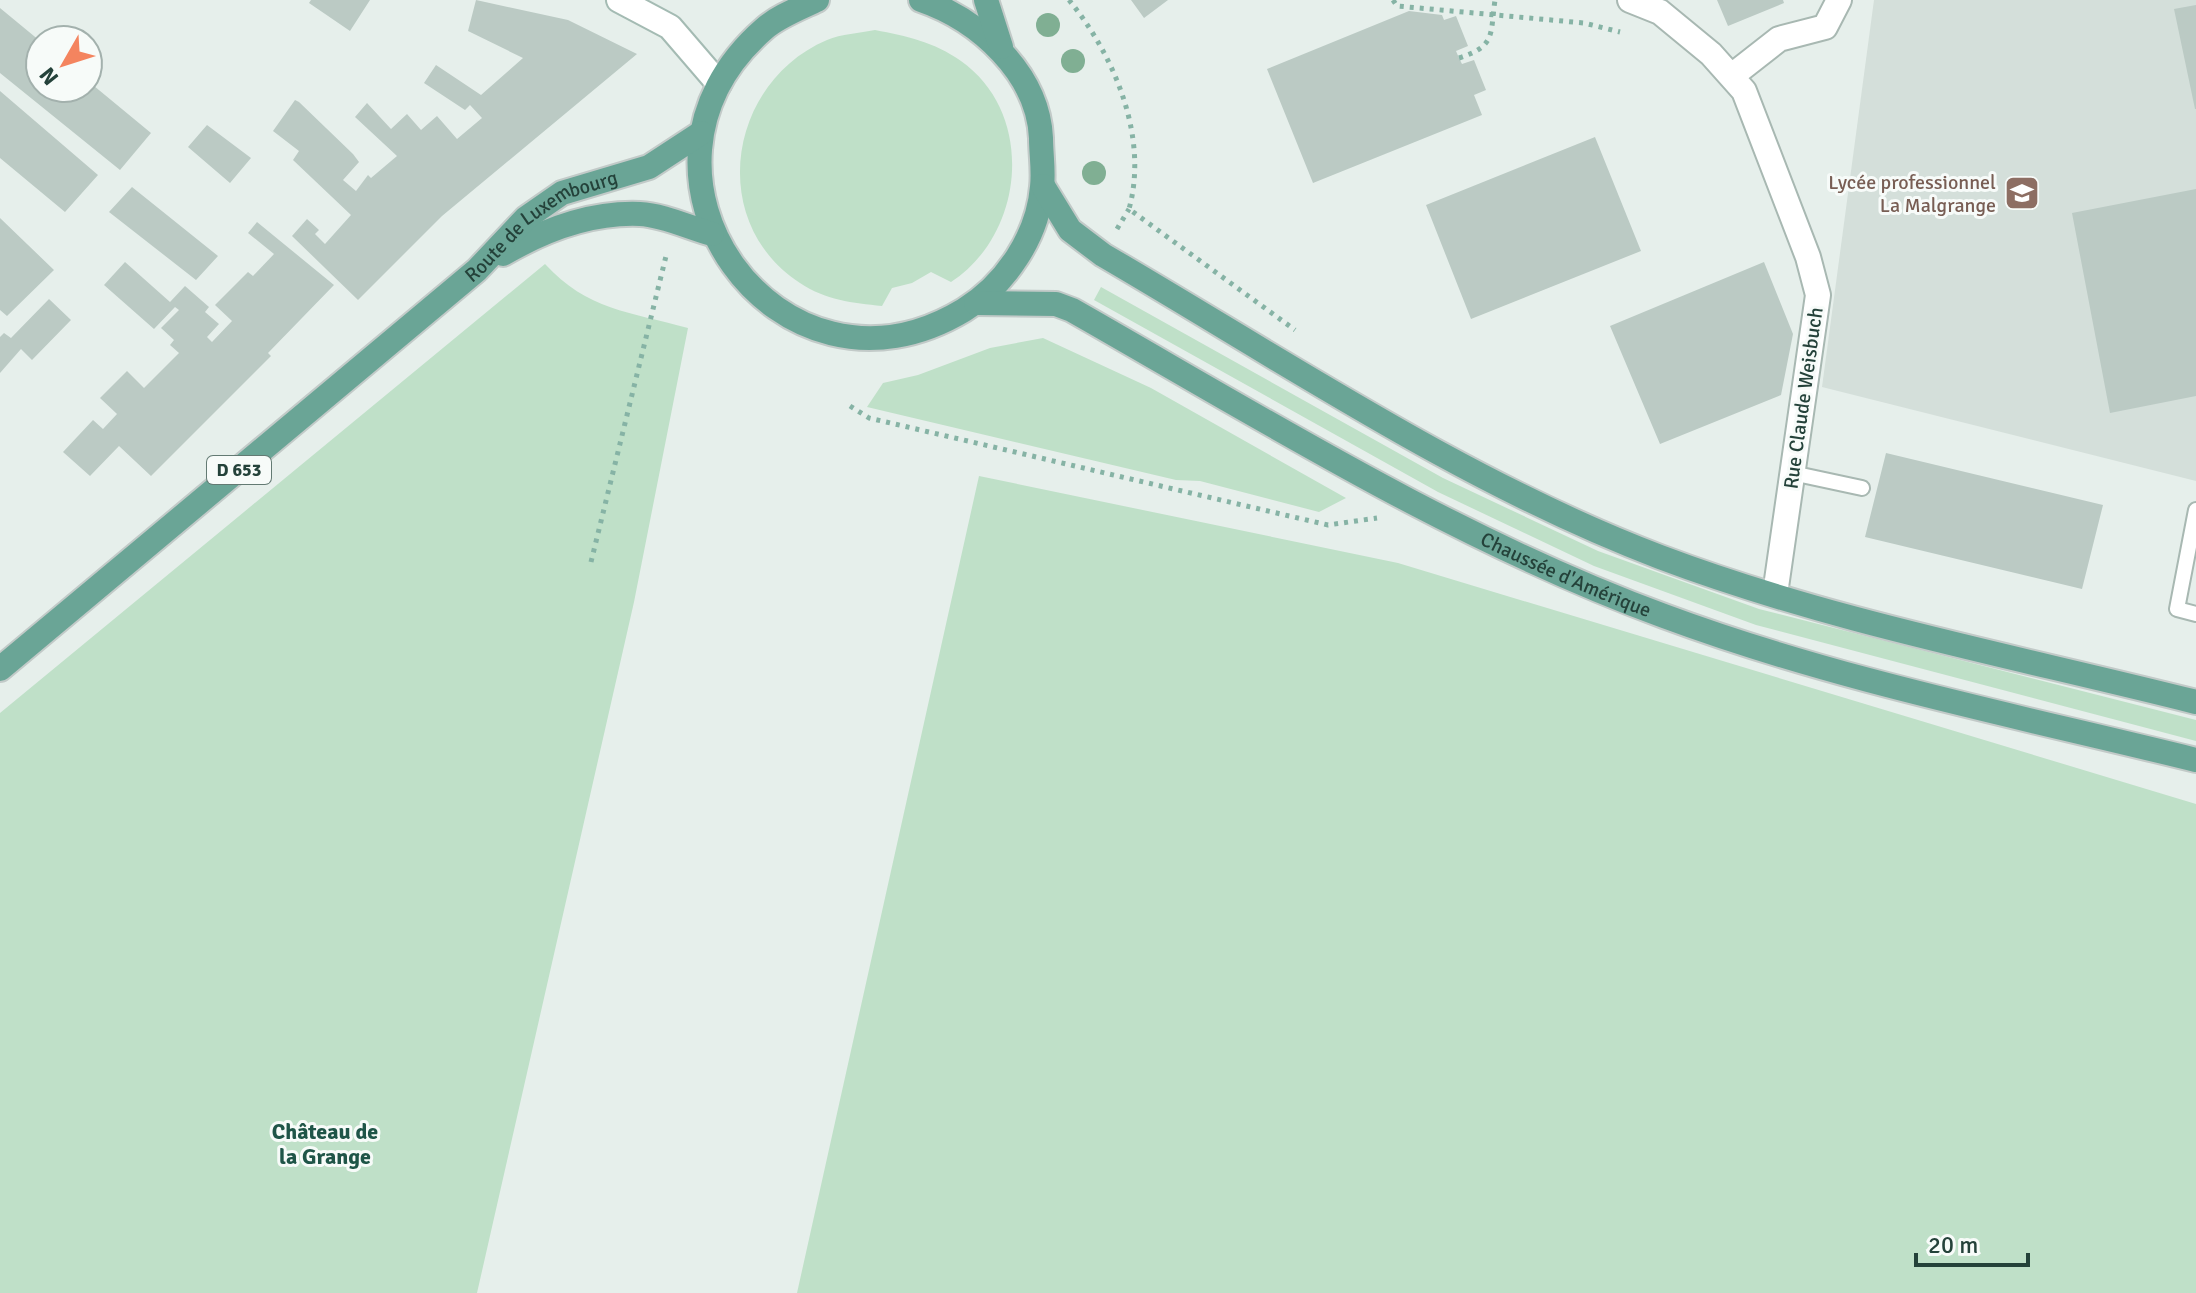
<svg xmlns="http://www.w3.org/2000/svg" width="2196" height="1293" viewBox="0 0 2196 1293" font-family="Signika,sans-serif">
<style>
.built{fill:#d4dfda}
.green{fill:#bfe0c8}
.building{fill:#bbcac4}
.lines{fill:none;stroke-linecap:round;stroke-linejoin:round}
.lane-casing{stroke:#a8b8b2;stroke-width:18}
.street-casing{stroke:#a8b8b2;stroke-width:28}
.secondary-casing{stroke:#a4bbb3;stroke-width:28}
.primary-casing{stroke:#c2cac8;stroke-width:28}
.path{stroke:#86b3a5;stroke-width:5;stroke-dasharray:4 6;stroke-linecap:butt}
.lane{stroke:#fff;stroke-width:14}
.street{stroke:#fff;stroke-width:24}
.secondary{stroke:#fff;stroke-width:24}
.primary{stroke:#6aa596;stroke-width:24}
.tree{fill:#80af93}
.labels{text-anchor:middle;stroke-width:6;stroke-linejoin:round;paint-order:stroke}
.shield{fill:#f7fbf9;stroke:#637a73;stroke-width:2}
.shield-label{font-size:18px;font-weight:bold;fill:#24423a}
.education-label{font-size:20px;fill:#785e54;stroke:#f7fbf9;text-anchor:end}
.street-label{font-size:20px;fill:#24423a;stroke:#f7fbf9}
.neighbourhood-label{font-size:22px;font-weight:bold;fill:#1f5548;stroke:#f7fbf9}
</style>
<rect width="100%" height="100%" fill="#e6efeb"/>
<path class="built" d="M1874 0H2196V481L1822 387Z"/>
<path class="green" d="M875 30C907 36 934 42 961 61 1036 114 1025 234 951 282L931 272 912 283 892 288 882 306C853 303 825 300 800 283 706 222 728 82 827 40 841 34 860 33 875 30Z
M545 264C587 310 630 312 688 328L634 602 477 1293H0V713Z
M1101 287 1443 478 1598 551 1759 609 2196 720V741L1756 625 1594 566 1438 492 1094 300Z
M1043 338 1151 388 1346 498 1319 512 1200 481 1176 480 867 407 883 383 918 375 990 348Z
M979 476 1398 563 2196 804V1293H797Z"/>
<path class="building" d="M311 0H370L350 31 309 3Z
M476 0 568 20 637 54 442 216 358 300 292 236 307 219 319 230 315 234 325 244 351 215 293 160 299 151 273 131 295 100 299 102 353 154 359 162 343 180 356 191 368 175 371 178 397 156 355 117 367 103 391 129 407 114 421 130 437 116 457 139 482 118 470 105 465 110 424 83 436 65 481 95 523 58 468 31Z
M1131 0H1168L1144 18Z
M1717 0H1783L1784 3 1728 26Z
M2196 5V109H2195L2174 9Z
M0 8 40 41V88H88V81L151 133 120 170 0 73Z
M1409 11 1442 15 1444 20 1456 16 1468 46 1456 51 1459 58 1462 64 1474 60 1486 90 1474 95 1482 115 1313 183 1267 69Z
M0 91 98 175 65 212 0 158Z
M207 125 251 158 230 183 188 147Z
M1595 137 1641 251 1471 319 1426 205Z
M132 187 218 256 196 280 109 212Z
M2196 189V396L2110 413 2072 213Z
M0 218 54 270 7 316 0 310Z
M257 222 334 285 268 353 271 356 151 476 119 446 90 476 63 452 93 420 103 429 117 414 100 398 127 371 144 388 179 353 170 345 174 340 161 328 179 310 175 307 154 329 104 285 125 262 170 302 185 286 209 307 205 312 219 324 207 337 212 342 232 321 215 305 248 272 253 276 274 254 248 233Z
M1764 262 1793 334 1781 395 1660 444 1610 326Z
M49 299 71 320 32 360 21 349 0 373V337L4 333 11 338Z
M1886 453 2103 505 2082 589 1865 537Z"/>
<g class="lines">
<g class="lane-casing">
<path id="lane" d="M1792 473 1862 488
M2196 510 2177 609 2196 614"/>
</g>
<g class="street-casing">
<path id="street" d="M1630 0 1660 12 1711 54 1744 91 1808 257 1818 295 1775 594
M1733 75 1779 39 1825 27 1839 0"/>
</g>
<g class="secondary-casing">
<path id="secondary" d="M619 0 670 27 719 84"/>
</g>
<g class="primary-casing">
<g id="primary">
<path d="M817 0C800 8 777 17 764 29 600 172 779 422 964 310 1006 284 1038 236 1042 187 1044 171 1041 154 1041 138 1038 73 979 20 921 0"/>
<path d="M986 0 1001 47"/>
<path d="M1043 186 1070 230 1103 255C1283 360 1465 483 1660 557 1832 622 2018 657 2196 702"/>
<path d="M503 254C544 230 591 212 640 214 663 215 690 228 712 234"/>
<path id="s1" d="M976 303 1056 304 1072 310C1265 420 1455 539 1664 616 1836 680 2018 716 2196 760"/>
<path id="s2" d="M0 669 477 270 526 218 562 193 649 167 701 133"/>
</g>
</g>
<path class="path" d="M1069 0C1114 55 1149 137 1129 209L1295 330
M1393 0 1397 6 1584 23 1620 32
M1459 58C1496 46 1490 35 1495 0
M1117 229 1129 209
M850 406 869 418 1328 525 1377 518
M591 562 667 252"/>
<use href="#lane" class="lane"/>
<use href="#street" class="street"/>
<use href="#secondary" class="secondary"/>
<use href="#primary" class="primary"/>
</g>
<g class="tree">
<circle cx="1048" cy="25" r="12"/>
<circle cx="1073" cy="61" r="12"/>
<circle cx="1094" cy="173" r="12"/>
</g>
<defs>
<g id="school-square" transform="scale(1.8)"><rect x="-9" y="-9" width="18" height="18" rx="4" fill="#8d6e63" stroke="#f7fbf9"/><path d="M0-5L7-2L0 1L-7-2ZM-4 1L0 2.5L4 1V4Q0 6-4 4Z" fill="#fff"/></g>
</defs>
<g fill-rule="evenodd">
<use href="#school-square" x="2022" y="193"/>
</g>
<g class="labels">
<rect class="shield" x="207" y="456" width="64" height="28" rx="6"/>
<g class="shield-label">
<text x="239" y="476">D 653</text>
</g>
<g class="education-label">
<text x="1996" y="189">Lycée professionnel<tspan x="1996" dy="23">La Malgrange</tspan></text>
</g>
<g class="street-label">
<text dy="7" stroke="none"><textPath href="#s2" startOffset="702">Route de Luxembourg</textPath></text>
<text transform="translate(1803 398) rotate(-82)" y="7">Rue Claude Weisbuch</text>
<text dy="7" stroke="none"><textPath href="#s1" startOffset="658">Chaussée d'Amérique</textPath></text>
</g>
<g class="neighbourhood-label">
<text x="325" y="1139">Château de<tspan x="325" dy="25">la Grange</tspan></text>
</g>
</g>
<g transform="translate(64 64) rotate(231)"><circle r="38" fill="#f7fbf9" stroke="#a3b1ad" stroke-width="2"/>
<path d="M0-6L14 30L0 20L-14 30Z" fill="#f4845f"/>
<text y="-12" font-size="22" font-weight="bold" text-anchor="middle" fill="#24423a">N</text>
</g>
<path d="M1916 1253v12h112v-12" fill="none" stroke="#24423a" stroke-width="4"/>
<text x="1928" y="1253" font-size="24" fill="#24423a" stroke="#f7fbf9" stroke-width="6" paint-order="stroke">20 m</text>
</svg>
